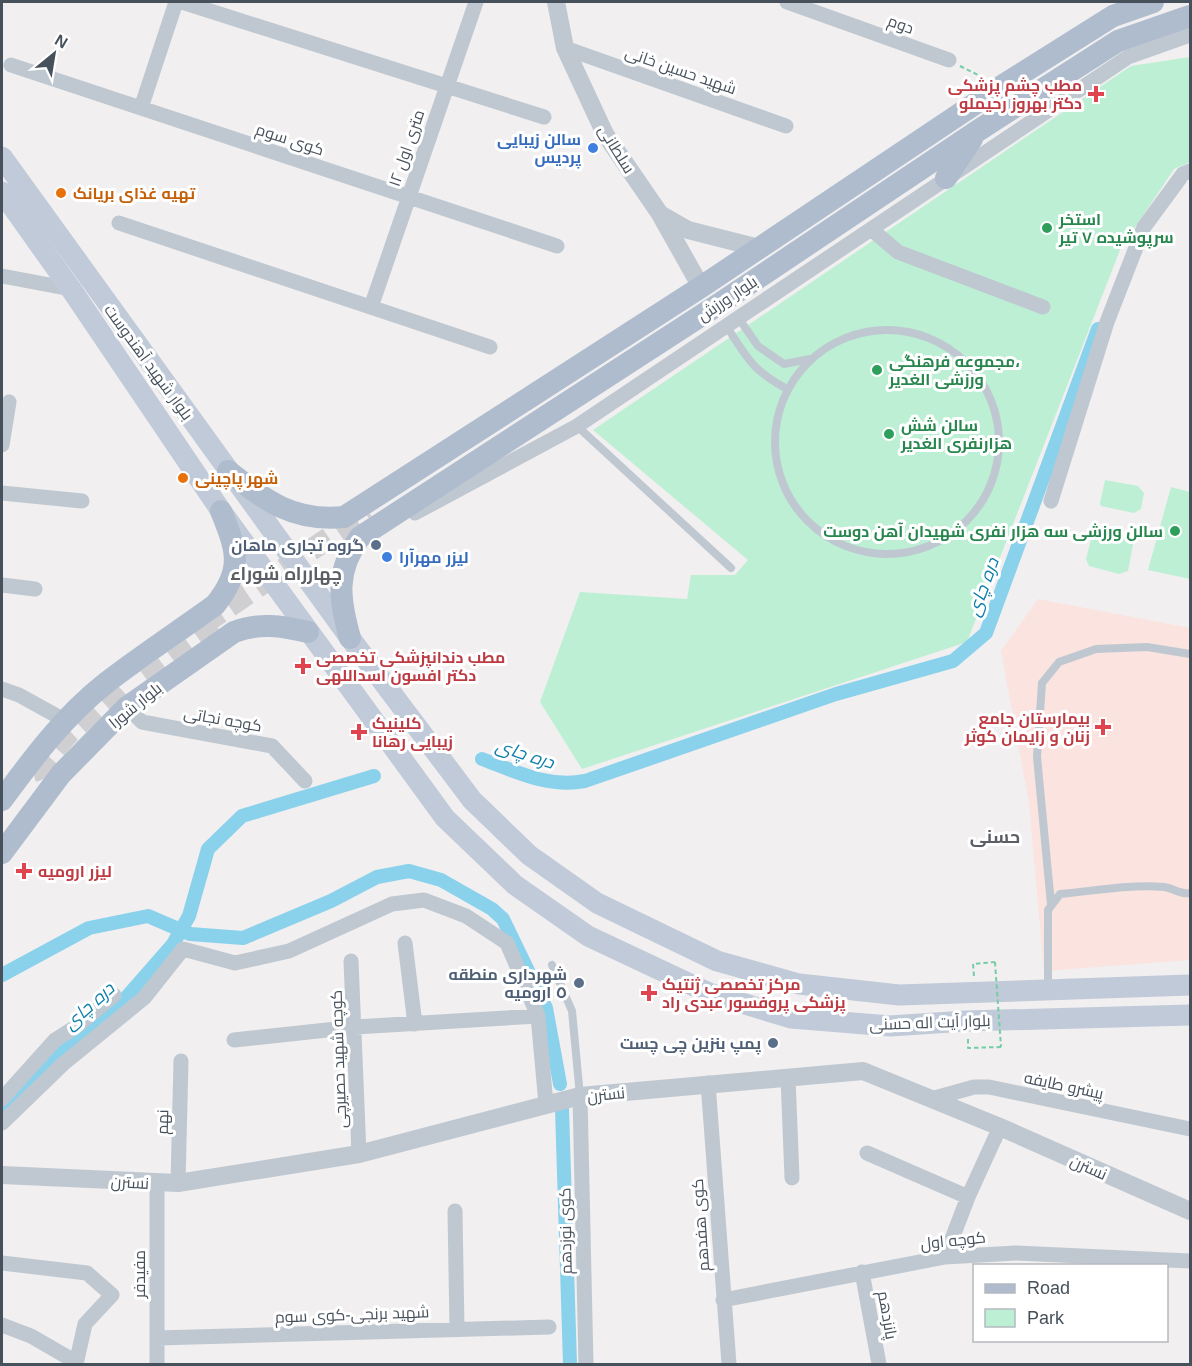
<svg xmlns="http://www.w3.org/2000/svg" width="1192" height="1366" viewBox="0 0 1192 1366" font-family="Arial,Cairo,sans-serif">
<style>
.medical{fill:#fbe3df}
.green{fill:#bdefd4}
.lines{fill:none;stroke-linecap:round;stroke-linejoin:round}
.canal{stroke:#8ad1ec;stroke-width:14}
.primary-tunnel{stroke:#cfcfd2;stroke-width:22;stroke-dasharray:22 11;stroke-linecap:butt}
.path{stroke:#75cda8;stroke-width:2;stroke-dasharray:4.5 3;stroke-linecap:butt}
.service{stroke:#bfc8d1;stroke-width:8}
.minor{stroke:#bfc8d1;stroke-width:15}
.tertiary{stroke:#bfc8d1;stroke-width:18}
.secondary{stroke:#c1cad8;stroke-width:21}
.primary{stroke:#aebcce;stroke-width:22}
.path-bridge{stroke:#75cda8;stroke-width:2;stroke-dasharray:4.5 3;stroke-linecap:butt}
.health-dot{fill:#e0444e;stroke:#fff;stroke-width:2}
.shop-dot{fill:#3f7fe0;stroke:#fff;stroke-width:2}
.food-dot{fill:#e8710a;stroke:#fff;stroke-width:2}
.leisure-dot{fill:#2e9e5b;stroke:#fff;stroke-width:2}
.service-dot{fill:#5c6f8a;stroke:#fff;stroke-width:2}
.labels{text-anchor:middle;stroke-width:6;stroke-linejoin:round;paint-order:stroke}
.street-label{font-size:16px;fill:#47515c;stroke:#fff}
.health-label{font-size:16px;font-weight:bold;fill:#be3a42;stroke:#fff;text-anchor:start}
.shop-label{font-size:16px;font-weight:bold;fill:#366cbe;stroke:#fff;text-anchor:end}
.food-label{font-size:16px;font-weight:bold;fill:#c56008;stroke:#fff;text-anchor:start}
.leisure-label{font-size:16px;font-weight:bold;fill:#27864d;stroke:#fff;text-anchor:start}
.service-label{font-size:16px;font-weight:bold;fill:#4e5e75;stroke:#fff;text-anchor:end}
.neighbourhood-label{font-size:18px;font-weight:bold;fill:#5b5e64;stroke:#fff}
.water-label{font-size:18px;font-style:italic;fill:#0c7eaa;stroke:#fff}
</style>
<rect width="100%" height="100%" fill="#f1efef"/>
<path class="medical" d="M1038 599 1190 628V960L1044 971 1029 803 1001 651Z"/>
<path class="green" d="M1190 57V162L1174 169 1120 250 967 642 582 769 540 702 580 592 687 599 691 575H735L748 560 593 430 1131 66Z
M1105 480 1138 486 1144 493 1141 509 1134 513 1101 506 1100 503Z
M1171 487 1190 492V579L1148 570Z
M1100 531 1126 538 1133 544 1128 571 1119 574 1089 566 1086 559 1092 536Z"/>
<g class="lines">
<path class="canal" d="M482 759C517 772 548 788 585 781L836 694 953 661 986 633 1098 329
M2 975 89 928 148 916 190 934 243 938 331 901 377 877 409 871 441 880 492 909 503 919 546 1008 560 1084
M562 1109 570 1364
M2 1114 50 1062 110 1016 173 944 189 916 208 849 242 816 374 776"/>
<path class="primary-tunnel" d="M202 625 368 511
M147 680 224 624
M33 771 37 770 69 733 125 682"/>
<path class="path" d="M960 66 982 77
M974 976 973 964 995 962
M968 1039V1048L1001 1047"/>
<path class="service" d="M775 442a112 112 0 1 1 224 0a112 112 0 1 1-224 0Z
M787 389C754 371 749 361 729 330L732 320 742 323 758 346 784 364 810 359
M577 426 731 568
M1051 904 1037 757 1042 683 1059 662 1096 649 1147 647 1190 654
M552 965 572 1011 580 1096
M1048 988V910L1060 894C1094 891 1130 884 1164 887 1173 888 1181 895 1190 893"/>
<path class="minor" d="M182 2 544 117
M787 2 949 60
M565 48 786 126
M11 65 557 246
M141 108 176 2
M119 223 490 347
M871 229 898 252 1043 307
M2 276 71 289
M371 307 476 2
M2 445 9 402
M2 493 82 501
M1051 501 1107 322 1144 227 1183 174 1190 171
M415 513 577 426 1128 57 1190 35
M2 585 35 589
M2 689 19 695 66 721
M127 707 142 722 272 746 305 781
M405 943 415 1024
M351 961 359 1154
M234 1040 355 1027 538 1016
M788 1077 792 1178
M708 1083 729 1364
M580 1096 586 1364
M2 1099 55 1040 77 1026 114 995
M931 1099 974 1087H989L1190 1129
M2 1123 63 1064 144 998 183 949 235 963 289 951 392 904 424 900 466 916 507 943 538 1016 546 1104
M867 1153 968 1197
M178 1183 181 1061
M455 1211 457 1329
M945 1257 968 1197 1000 1127
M2 1263 87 1273 112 1295 85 1324 76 1364
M862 1272 879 1364
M723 1300 945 1257 1016 1253 1190 1261
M2 1325 31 1336 76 1362
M157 1338 549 1327
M157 1364V1184"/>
<path class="tertiary" d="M556 2 565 48 605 134 660 214 701 287
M660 214 688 230 759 248
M2 1175 178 1183 359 1154 580 1096 863 1071 1000 1127 1190 1211"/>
<path class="secondary" d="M2 157 350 638 472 800 529 855 597 903 717 961 799 984 899 995 1190 985
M2 192 71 289 221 511 445 818 515 885 588 936 709 993 791 1018 890 1026 966 1021 1190 1015"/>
<path class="primary" d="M946 178 972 139
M228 471C266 501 293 522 344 517L701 287 1000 87 1113 16 1153 2
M350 638C339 599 335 571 360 537L716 306 979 130 1118 41 1190 16
M2 800C33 758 64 716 106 683 141 656 179 631 215 605 244 569 237 551 221 511
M2 853 61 774 127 707 234 632C260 622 282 626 308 632"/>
<path class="path-bridge" d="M995 962 1001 1047"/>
</g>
<g class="health-dot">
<path d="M1093 85h6v6h6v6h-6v6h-6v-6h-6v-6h6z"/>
<path d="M300 657h6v6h6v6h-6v6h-6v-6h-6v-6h6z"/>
<path d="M1100 718h6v6h6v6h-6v6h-6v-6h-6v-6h6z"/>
<path d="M356 723h6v6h6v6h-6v6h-6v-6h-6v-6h6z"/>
<path d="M21 862h6v6h6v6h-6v6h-6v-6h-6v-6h6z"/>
<path d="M646 984h6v6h6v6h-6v6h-6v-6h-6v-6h6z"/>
</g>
<g class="shop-dot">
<circle cx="593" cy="148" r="6"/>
<circle cx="387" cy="557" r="6"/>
</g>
<g class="food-dot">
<circle cx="61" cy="193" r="6"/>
<circle cx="183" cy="478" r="6"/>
</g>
<g class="leisure-dot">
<circle cx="1047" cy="228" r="6"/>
<circle cx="877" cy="370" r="6"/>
<circle cx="889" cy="434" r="6"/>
<circle cx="1175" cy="531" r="6"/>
</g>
<g class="service-dot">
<circle cx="376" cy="545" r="6"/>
<circle cx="579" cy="983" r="6"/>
<circle cx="773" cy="1043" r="6"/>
</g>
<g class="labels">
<g class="street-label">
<text transform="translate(901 24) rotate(20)" y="6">دوم</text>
<text transform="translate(681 70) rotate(19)" y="6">شهید حسین خانی</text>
<text transform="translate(290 139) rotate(18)" y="6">کوی سوم</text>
<text transform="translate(406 148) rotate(-71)" y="6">۱۲ متری اول</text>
<text transform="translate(617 149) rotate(58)" y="6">سلطانی</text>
<text transform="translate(727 298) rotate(-34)" y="6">بلوار ورزش</text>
<text transform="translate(149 362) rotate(54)" y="6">بلوار شهید آهندوست</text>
<text transform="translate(135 705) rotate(-39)" y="6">بلوار شورا</text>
<text transform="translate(223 719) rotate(10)" y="6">کوچه نجاتی</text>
<text transform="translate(930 1022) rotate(-2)" y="6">بلوار آیت اله حسنی</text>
<text transform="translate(338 1059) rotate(-92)" y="6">کوچه شهید حصیرچی</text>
<text transform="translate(1064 1085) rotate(12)" y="6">پیشرو طایفه</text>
<text transform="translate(606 1094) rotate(-6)" y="6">نسترن</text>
<text transform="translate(162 1122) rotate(-89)" y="6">نهم</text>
<text transform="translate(1089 1167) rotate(24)" y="6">نسترن</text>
<text transform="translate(130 1182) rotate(3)" y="6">نسترن</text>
<text transform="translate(700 1225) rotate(-94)" y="6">کوی هفدهم</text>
<text transform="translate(565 1231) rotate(-91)" y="6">کوی نوزدهم</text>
<text transform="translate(953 1240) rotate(-6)" y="6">کوچه اول</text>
<text transform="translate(139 1274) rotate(-90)" y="6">مفیدفر</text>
<text transform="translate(352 1314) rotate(-2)" y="6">شهید برنجی-کوی سوم</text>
<text transform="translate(888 1315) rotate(80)" y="6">پانزدهم</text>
</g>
<g class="health-label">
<text x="1082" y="91" text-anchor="end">مطب چشم پزشکی<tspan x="1082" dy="18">دکتر بهروز رحیملو</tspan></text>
<text x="316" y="663">مطب دندانپزشکی تخصصی<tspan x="316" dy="18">دکتر افسون اسداللهی</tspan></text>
<text x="1090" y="724" text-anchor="end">بیمارستان جامع<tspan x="1090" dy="18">زنان و زایمان کوثر</tspan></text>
<text x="372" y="729">کلینیک<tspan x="372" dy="18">زیبایی رهانا</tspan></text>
<text x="38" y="877">لیزر ارومیه</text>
<text x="662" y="990">مرکز تخصصی ژنتیک<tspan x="662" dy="18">پزشکی پروفسور عبدی راد</tspan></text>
</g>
<g class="shop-label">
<text x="581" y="145">سالن زیبایی<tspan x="581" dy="18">پردیس</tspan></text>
<text x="399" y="563" text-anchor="start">لیزر مهرآرا</text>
</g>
<g class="food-label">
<text x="73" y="199">تهیه غذای بریانک</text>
<text x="195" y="484">شهر پاچینی</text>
</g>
<g class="leisure-label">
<text x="1059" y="225">استخر<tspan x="1059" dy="18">سرپوشیده ۷ تیر</tspan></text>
<text x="889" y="367">مجموعه فرهنگی،<tspan x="889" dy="18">ورزشی الغدیر</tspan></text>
<text x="901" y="431">سالن شش<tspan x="901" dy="18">هزارنفری الغدیر</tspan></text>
<text x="1163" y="537" text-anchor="end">سالن ورزشی سه هزار نفری شهیدان آهن دوست</text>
</g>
<g class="service-label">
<text x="364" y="551">گروه تجاری ماهان</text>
<text x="567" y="980">شهردارى منطقه<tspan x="567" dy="18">٥ ارومیه</tspan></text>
<text x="761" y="1049">پمپ بنزین چى چست</text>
</g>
<g class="neighbourhood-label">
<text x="286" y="580">چهارراه شوراء</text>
<text x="995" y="843">حسنی</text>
</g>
<g class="water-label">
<text transform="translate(983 587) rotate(-70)" y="6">دره چای</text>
<text transform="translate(525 754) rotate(18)" y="6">دره چای</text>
<text transform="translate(89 1006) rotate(-42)" y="6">دره چای</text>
</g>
</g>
<rect width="1192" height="1366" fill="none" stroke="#47515c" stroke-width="6"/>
<rect x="973" y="1264" width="195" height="78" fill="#ffffff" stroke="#b5b9be" stroke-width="1.5"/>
<rect x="985" y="1284" width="30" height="9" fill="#aebcce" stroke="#b5b9be" stroke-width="1.5"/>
<text x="1027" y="1294" font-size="18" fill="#47515c">Road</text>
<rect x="985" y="1309" width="30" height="18" fill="#bdefd4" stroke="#b5b9be" stroke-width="1.5"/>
<text x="1027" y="1324" font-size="18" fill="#47515c">Park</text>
<g transform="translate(54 54) rotate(30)" stroke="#ffffff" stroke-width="4.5" paint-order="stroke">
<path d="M0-4.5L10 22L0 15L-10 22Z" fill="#47515c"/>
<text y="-9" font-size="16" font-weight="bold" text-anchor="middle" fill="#47515c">N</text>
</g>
</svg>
